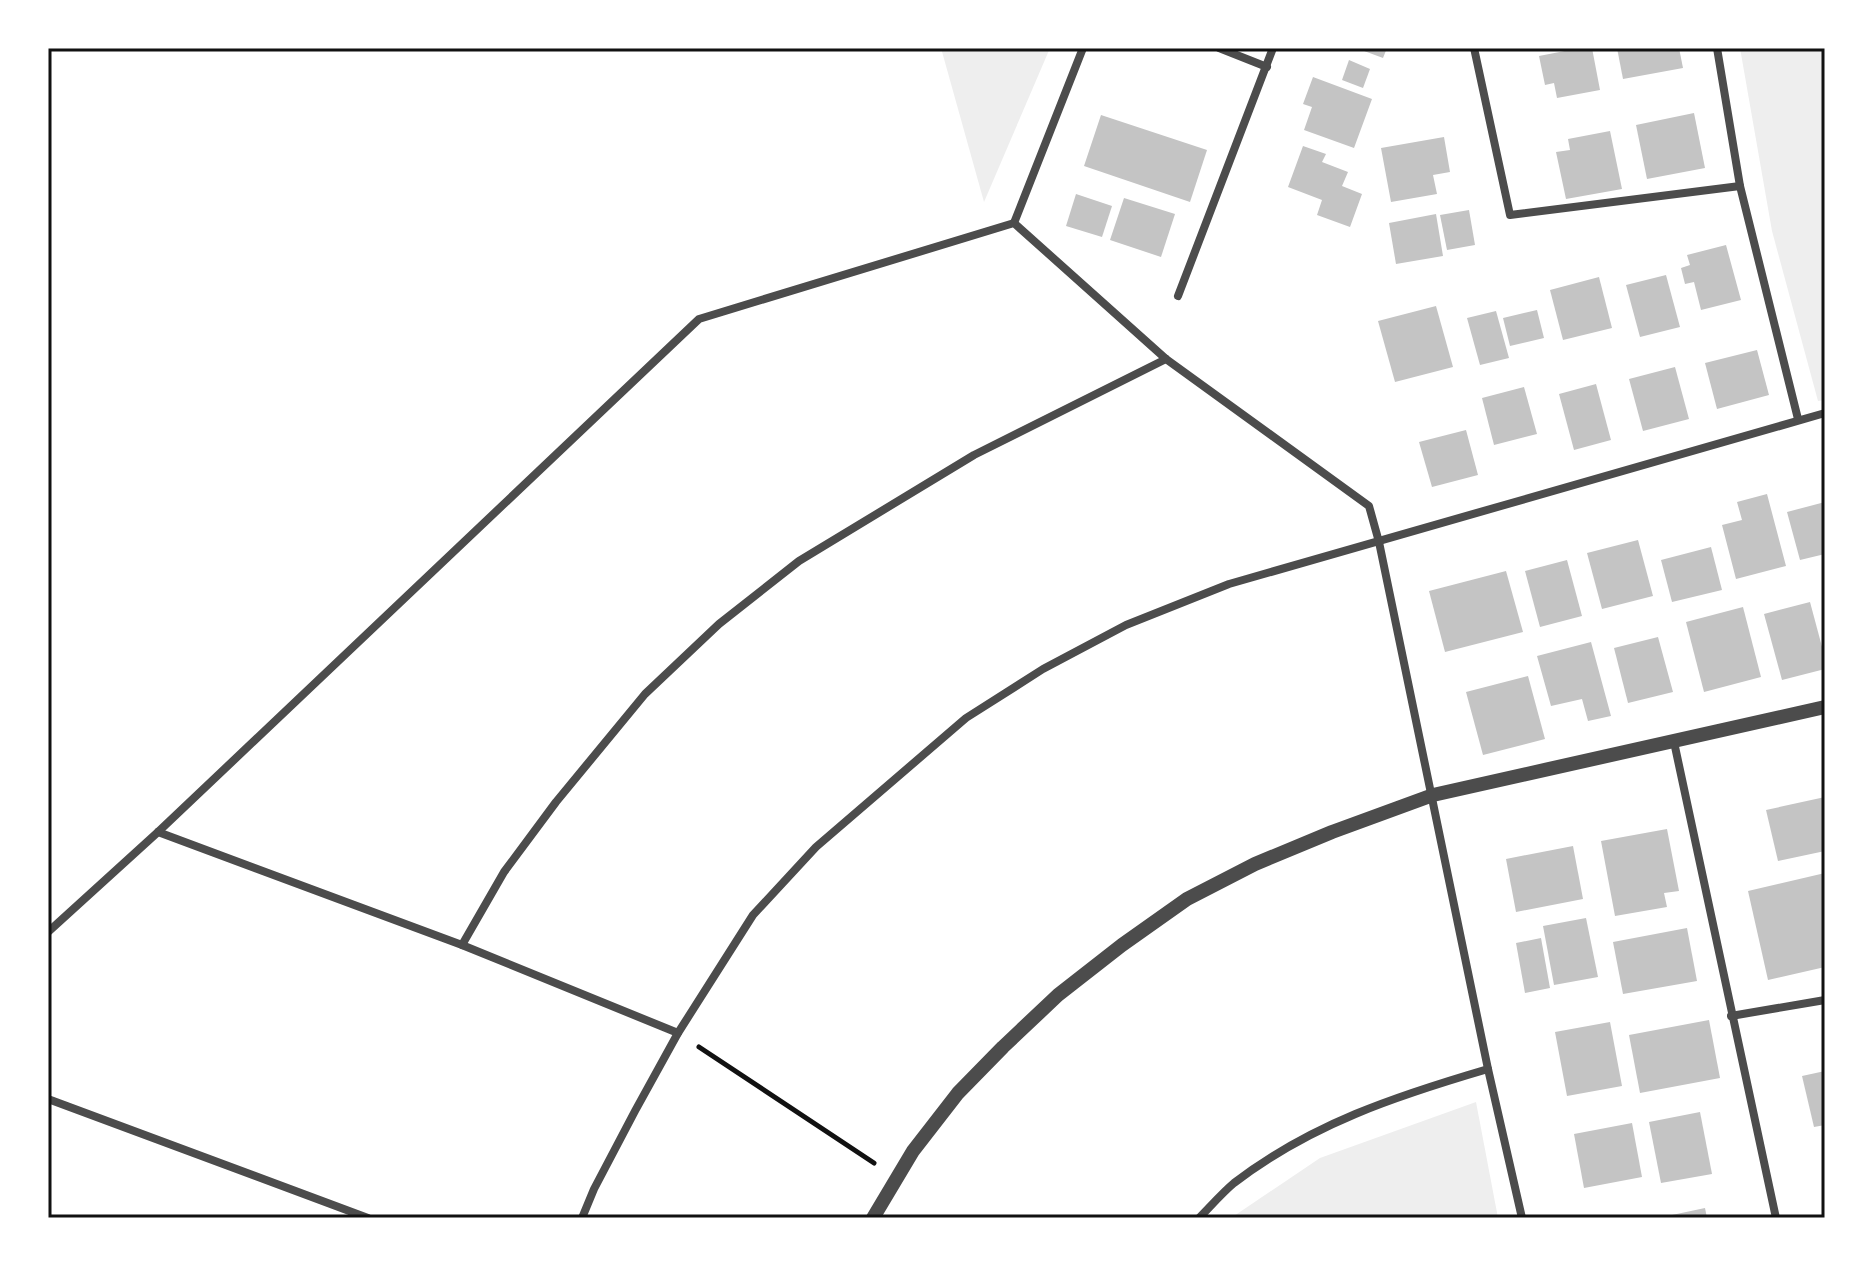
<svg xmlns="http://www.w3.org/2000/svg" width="1873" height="1266" font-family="'Nunito Sans',sans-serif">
<rect width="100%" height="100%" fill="#fff"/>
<g fill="#eee">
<path d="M941,48H1050L984,202Z"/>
<path d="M1740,48H1825V400L1818,401L1772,231Z"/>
<path d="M1476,1102L1498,1218H1231L1320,1158Z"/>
</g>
<g fill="#c4c4c4">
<path d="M1356,48H1387L1383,58Z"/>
<path d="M1580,48H1592L1600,90L1557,98L1554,83L1545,85L1539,56Z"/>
<path d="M1617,48H1679L1683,68L1623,79Z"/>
<path d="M1349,60L1370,69L1363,88L1342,80Z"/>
<path d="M1313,77L1372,99L1354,148L1304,130L1312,107L1303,104Z"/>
<path d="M1694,113L1705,168L1647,179L1636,125Z"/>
<path d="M1101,115L1207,150L1190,202L1084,166Z"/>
<path d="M1610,131L1622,189L1566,199L1556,152L1570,150L1568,139Z"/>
<path d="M1444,137L1450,172L1433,175L1437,194L1391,202L1381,148Z"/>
<path d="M1303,146L1326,154L1322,162L1348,172L1342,186L1362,194L1350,227L1317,215L1322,200L1288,187Z"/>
<path d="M1076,194L1112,206L1102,237L1066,226Z"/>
<path d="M1124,198L1175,214L1161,257L1110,240Z"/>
<path d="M1469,210L1475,245L1447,250L1440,215Z"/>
<path d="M1436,214L1443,256L1396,264L1389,223Z"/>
<path d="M1726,245L1741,300L1701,310L1694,282L1685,284L1681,268L1690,265L1687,255Z"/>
<path d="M1666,275L1680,327L1640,337L1626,285Z"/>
<path d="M1599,277L1612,328L1563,340L1550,290Z"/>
<path d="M1436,306L1453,367L1395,382L1378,321Z"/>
<path d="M1537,310L1544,338L1510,346L1503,318Z"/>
<path d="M1496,311L1509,358L1480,365L1467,318Z"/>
<path d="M1757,350L1769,395L1717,409L1705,363Z"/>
<path d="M1675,367L1689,419L1643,431L1629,379Z"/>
<path d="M1596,384L1611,440L1574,450L1559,394Z"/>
<path d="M1524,387L1537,434L1494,445L1482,398Z"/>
<path d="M1466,430L1478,475L1432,487L1419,442Z"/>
<path d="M1767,494L1786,566L1736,579L1722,525L1742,520L1737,502Z"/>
<path d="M1825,502V554L1800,560L1787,512Z"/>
<path d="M1638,540L1653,596L1602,609L1587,553Z"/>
<path d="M1711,547L1722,590L1672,602L1661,560Z"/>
<path d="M1567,560L1582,616L1540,627L1525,571Z"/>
<path d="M1506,571L1523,632L1445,652L1429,591Z"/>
<path d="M1810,602L1825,658V669L1782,680L1764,614Z"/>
<path d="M1743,607L1761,677L1704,692L1686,622Z"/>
<path d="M1658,637L1673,692L1628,703L1614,648Z"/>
<path d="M1591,642L1611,716L1588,721L1582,699L1551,706L1537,656Z"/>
<path d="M1528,676L1545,739L1483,755L1466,692Z"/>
<path d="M1825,797V851L1778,861L1766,810Z"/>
<path d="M1667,829L1679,891L1664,893L1667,907L1615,916L1601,841Z"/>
<path d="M1573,846L1583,899L1516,912L1506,859Z"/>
<path d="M1825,873V967L1768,980L1748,891Z"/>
<path d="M1586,918L1598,977L1554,985L1543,926Z"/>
<path d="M1687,928L1697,981L1623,994L1613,942Z"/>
<path d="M1541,938L1550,988L1525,993L1516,943Z"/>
<path d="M1709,1020L1720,1078L1640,1093L1629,1035Z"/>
<path d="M1610,1022L1622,1086L1567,1096L1555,1032Z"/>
<path d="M1825,1071V1125L1814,1127L1802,1076Z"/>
<path d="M1700,1112L1712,1174L1661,1183L1649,1122Z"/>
<path d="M1632,1123L1642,1177L1584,1188L1574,1134Z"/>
<path d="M1705,1208L1707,1218H1673L1672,1215Z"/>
</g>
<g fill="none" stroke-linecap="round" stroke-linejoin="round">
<path stroke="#111" stroke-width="5" d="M699,1047L874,1163"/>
<g stroke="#4c4c4c" stroke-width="8">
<path d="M1219,48L1267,67"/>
<path d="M1474,48L1510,215L1740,186"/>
<path d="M1717,48L1740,186L1798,419"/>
<path d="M1014,223L1083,48"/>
<path d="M1178,296L1273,48"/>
<path d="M1674,742L1776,1218"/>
<path d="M158,832L462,945L678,1033"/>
<path d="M48,932L158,832L699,319L1014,223L1166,359L1369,506L1379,542L1488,1069L1522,1218"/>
<path d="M462,945L504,872L556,802L645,694L719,624L799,561L974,455L1166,359"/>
<path d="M1731,1016L1825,1000"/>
<path d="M48,1099L368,1218"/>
<path d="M582,1218L594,1189L635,1111L678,1033L753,915L816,847L966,718L1043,669L1126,625L1229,584L1825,413"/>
<path d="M1199,1218C1210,1207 1222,1193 1234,1183C1311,1124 1396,1096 1488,1069"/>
</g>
<path stroke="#4c4c4c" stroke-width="14" d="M873,1218L913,1151L958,1093L1003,1047L1058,995L1122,945L1187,899L1255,864L1332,832L1433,795L1825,707"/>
</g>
<rect width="1873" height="1266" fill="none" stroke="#ffffff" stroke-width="100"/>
<rect x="50" y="50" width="1773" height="1166" fill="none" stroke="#111" stroke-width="3"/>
</svg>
